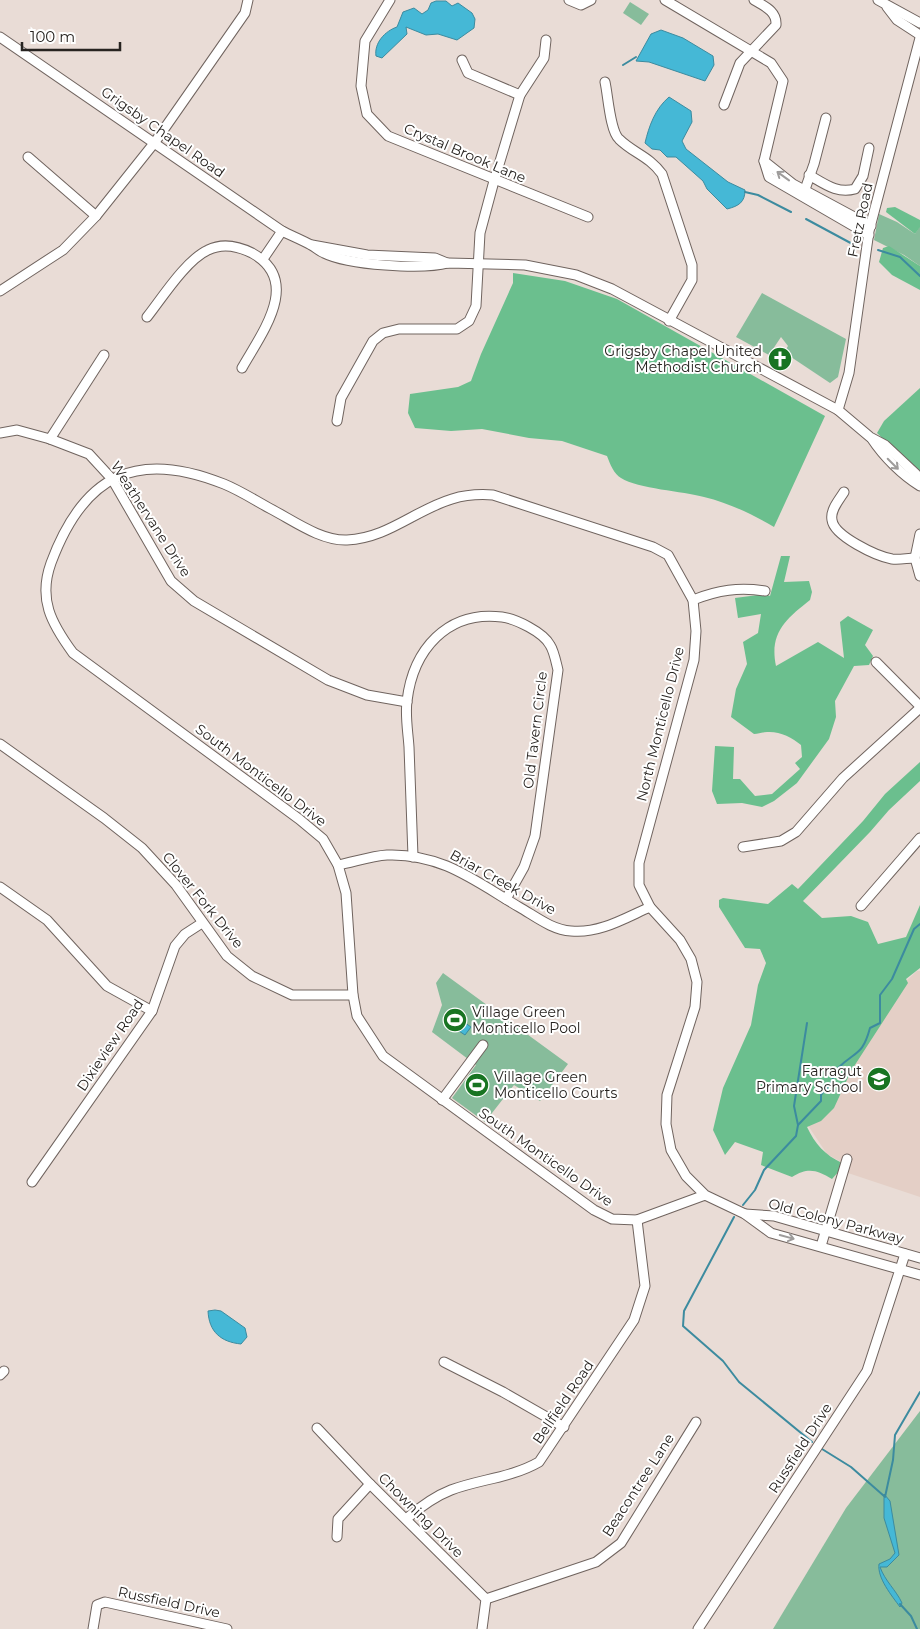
<svg xmlns="http://www.w3.org/2000/svg" width="920" height="1629" font-family="Montserrat,sans-serif">
<rect width="100%" height="100%" fill="#e9dcd6"/>
<path fill="#e4cfc6" d="M917,971H920V1197L848,1173L850,1167L827,1154L807,1124L904,983Z"/>
<g fill="#87bc9b">
<path d="M630,2L649,14L641,25L623,13Z"/>
<path d="M879,214L897,222L915,234L920,226V266L904,255L874,240Z"/>
<path d="M762,293L846,339L838,377L830,383L791,357L789,360L782,356L788,346L781,337L769,355L736,337Z"/>
<path d="M443,973L568,1064L540,1101L514,1085L485,1122L452,1098L476,1065L432,1032L442,1005L436,983Z"/>
<path d="M920,1411V1629H773L846,1508Z"/>
</g>
<g fill="#6bbf8e">
<path d="M895,207L920,220V227L915,234L886,212L887,208Z"/>
<path d="M889,246L920,266V290L892,275L879,262L883,248Z"/>
<path d="M513,273L565,281L617,299L825,416L774,527C752,514 729,503 704,497C683,491 638,489 621,478C614,474 610,464 607,456L562,441L529,438L482,429L451,431L415,428L408,413L410,394L458,387L471,381L481,354L513,283Z"/>
<path d="M920,388V474L877,433L884,421Z"/>
<path d="M781,556H790L784,582L809,581L812,592L810,600C786,619 769,633 776,666L818,642L844,658L840,622L848,616L873,630L865,645L873,656L869,665L854,666L835,701L836,717L829,739L797,783L774,801L762,807L742,803L717,804L712,791L715,746L734,747L733,779H740L755,796L772,794L800,769L795,763L802,757L801,745C792,737 779,731 767,732C762,732 759,734 754,734L731,717L736,689L747,664L743,642L758,633L761,614L738,618L735,598L765,594L770,596Z"/>
<path d="M920,762V781L889,810L870,832L803,901L822,918L851,916L868,922L878,944L906,937L920,905V968L906,979L908,983L851,1071L834,1108L821,1121L807,1127C815,1144 825,1155 842,1163L840,1170L832,1179C817,1170 808,1167 792,1177L761,1165L763,1152L735,1142L725,1155L713,1130L723,1088L751,1025L758,985L766,963L760,949L745,948L719,907V900L723,898L768,904L792,884L798,889L863,821L885,794Z"/>
</g>
<g fill="#45b8d6" stroke="#3c8b9f">
<path d="M436,1H446L452,6L458,3L472,13L475,19L474,28L457,40L438,34L426,35L406,27L407,34L382,58L376,56C374,43 385,31 397,27L403,12L414,8L422,14L428,10L431,3Z"/>
<path d="M661,30L683,38L713,56L714,65L705,81L649,62L636,61L651,34Z"/>
<path d="M669,97L691,111L692,122L682,141L686,149L728,182L745,190C745,202 739,206 727,209L707,189L703,181L676,157H667L660,150L652,149L645,143C649,126 655,109 669,97Z"/>
<path d="M457,1008L462,1012L458,1018L471,1027L465,1035L447,1023Z"/>
<path d="M215,1310L221,1311L245,1328L247,1337L241,1344C221,1342 209,1332 208,1311Z"/>
<path d="M884,1494L890,1501L899,1555L887,1567H880C885,1581 896,1590 902,1603L900,1607C892,1596 877,1578 879,1564L890,1559L895,1553L884,1518Z"/>
</g>
<g fill="none" stroke-linecap="round" stroke-linejoin="round">
<g stroke="#3c8b9f" stroke-width="2">
<path d="M623,65L636,57"/>
<path d="M745,192L758,195L791,212"/>
<path d="M806,219L858,247"/>
<path d="M878,250L900,257L920,276"/>
<path d="M798,1125L821,1101V1095C824,1090 828,1088 831,1083C834,1078 833,1072 837,1069C856,1050 862,1057 870,1028L880,1023V995L892,979L914,929L920,924"/>
<path d="M743,1205L755,1190L764,1170L796,1136L798,1125L794,1106L807,1023"/>
<path d="M734,1217L684,1311L683,1326L723,1361L739,1382L812,1442"/>
<path d="M822,1449L851,1467L884,1496"/>
<path d="M885,1497L893,1460L895,1435L920,1392"/>
<path d="M900,1604L911,1616L917,1629"/>
</g>
<g stroke="#70645f" stroke-width="11">
<g id="minor">
<path d="M390,0L365,41L361,86L367,114L388,136L588,217"/>
<path d="M569,0L581,5L591,0"/>
<path d="M665,0L771,63L783,81L764,161L769,177L869,235"/>
<path d="M878,0L920,23"/>
<path d="M887,7L897,20L920,35"/>
<path d="M0,37L282,231C292,236 302,240 311,245C315,247 319,251 324,253C348,265 422,270 448,263L525,265L576,275L612,289L838,410L870,437L885,445L916,474L920,482"/>
<path d="M462,60L468,73L520,95"/>
<path d="M605,82C608,95 610,131 619,139C633,153 649,156 662,174L692,265V280L669,321"/>
<path d="M724,105L740,63L776,25C777,11 764,6 754,0"/>
<path d="M28,157L96,216"/>
<path d="M764,161L793,184L871,226"/>
<path d="M809,175C825,184 837,194 855,189L863,176L869,148"/>
<path d="M803,195L814,164L826,118"/>
<path d="M312,245L367,255L435,258L447,263"/>
<path d="M263,259L282,231"/>
<path d="M0,291L63,250L96,216L155,142L245,13L248,0"/>
<path d="M147,317C162,298 186,260 208,250C222,243 238,246 252,253C303,281 261,334 242,368"/>
<path d="M838,410L849,373L869,231L920,38"/>
<path d="M337,421L341,398L373,341L383,333L399,329H457L469,321L476,306L480,233L494,181L520,95L544,58L546,40"/>
<path d="M0,433L17,430L50,439L89,454L112,479L171,581L194,601L328,680L367,695L407,702"/>
<path d="M50,439L104,355"/>
<path d="M872,439C884,457 902,475 920,486"/>
<path d="M844,492C839,500 830,510 832,520C834,536 876,556 892,559C899,560 908,558 915,558"/>
<path d="M920,534L915,558L920,576"/>
<path d="M693,600C718,590 739,587 765,591"/>
<path d="M876,662L920,706"/>
<path d="M0,744L104,818L142,848L176,885L227,956L252,976L292,995H353"/>
<path d="M743,847L781,841L796,832L843,778L920,708"/>
<path d="M413,857C412,820 410,783 409,747C408,732 405,716 407,701C413,650 447,610 502,617C516,619 543,632 550,645C554,651 556,662 558,670L535,836L524,867L506,899"/>
<path d="M338,865C354,862 371,856 387,855C441,853 475,881 519,907C535,916 552,930 571,931C599,934 625,918 650,907"/>
<path d="M0,887L47,920L107,986L152,1011"/>
<path d="M861,906L920,838"/>
<path d="M442,1100L483,1045"/>
<path d="M32,1182L152,1011L175,946L185,934L202,923"/>
<path d="M705,1195L637,1220L612,1219L594,1210L383,1056L357,1016L353,995L346,893L338,865L323,839L299,819L73,653C51,623 38,599 51,563C84,474 137,449 224,484C241,491 256,501 271,509C294,521 321,541 347,540C388,538 415,510 452,499C465,495 480,494 493,495L653,547L668,555L693,600L696,631L694,660L639,863V885L650,907L680,940L691,959L697,982L695,1007L667,1095L666,1124L671,1150L686,1176L705,1195L745,1214L771,1233L920,1275"/>
<path d="M745,1214L774,1216L920,1258"/>
<path d="M821,1246L847,1159"/>
<path d="M444,1362L503,1392L564,1427"/>
<path d="M0,1375L4,1371"/>
<path d="M317,1428L370,1484L486,1599L482,1629"/>
<path d="M406,1519C420,1507 433,1497 451,1490C480,1479 511,1478 539,1462L634,1320L645,1286L637,1220"/>
<path d="M337,1537L338,1519L370,1484"/>
<path d="M486,1599L596,1562L621,1543L696,1422"/>
<path d="M93,1629L97,1605L105,1602L227,1629"/>
<path d="M698,1629L867,1371L905,1254"/>
</g>
</g>
<use href="#minor" stroke="#fff" stroke-width="9"/>
</g>
<defs><path id="oneway-shaft" d="M-6 0H5M1.5-3L5.5 0L1.5 3" fill="none" stroke-width="1.6" stroke-linecap="round" stroke-linejoin="round" transform="scale(1.25)"/></defs>
<g stroke="#9e9c9b">
<use href="#oneway-shaft" transform="translate(783 176) rotate(-144)"/>
<use href="#oneway-shaft" transform="translate(893 464) rotate(45)"/>
<use href="#oneway-shaft" transform="translate(787 1237) rotate(15)"/>
</g>
<defs>
<g id="church-disc" transform="scale(1.25)"><circle r="9.5" fill="#187422" stroke="#fff"/><path d="M-1.2-6h2.4v3.5h3.3v2.4h-3.3V6h-2.4V-.1h-3.3v-2.4h3.3Z" fill="#fff"/></g>
<g id="stadium-disc" transform="scale(1.25)"><circle r="9.5" fill="#187422" stroke="#fff"/><path d="M0-5a6.5 5 0 1 0 0 10a6.5 5 0 1 0 0-10ZM-3.5-1.8h7v3.6h-7Z" fill="#fff"/></g>
<g id="school-disc" transform="scale(1.25)"><circle r="9.5" fill="#187422" stroke="#fff"/><path d="M0-5L7-2L0 1L-7-2ZM-4 1L0 2.5L4 1V4Q0 6-4 4Z" fill="#fff"/></g>
</defs>
<g fill-rule="evenodd">
<use href="#church-disc" x="780" y="359"/>
<use href="#stadium-disc" x="455" y="1020"/>
<use href="#school-disc" x="879" y="1079"/>
<use href="#stadium-disc" x="477" y="1085"/>
</g>
<g text-anchor="middle" stroke-width="4" stroke-linejoin="round" paint-order="stroke">
<g font-size="14" fill="#272320" stroke="#fff">
<text transform="translate(163 132) rotate(35)" y="5">Grigsby Chapel Road</text>
<text transform="translate(465 153) rotate(23)" y="5">Crystal Brook Lane</text>
<text transform="translate(860 220) rotate(-78)" y="5">Fretz Road</text>
<text transform="translate(151 519) rotate(57)" y="5">Weathervane Drive</text>
<text transform="translate(660 724) rotate(-76)" y="5">North Monticello Drive</text>
<text transform="translate(535 730) rotate(-83)" y="5">Old Tavern Circle</text>
<text transform="translate(261 775) rotate(37)" y="5">South Monticello Drive</text>
<text transform="translate(503 882) rotate(29)" y="5">Briar Creek Drive</text>
<text transform="translate(203 900) rotate(51)" y="5">Clover Fork Drive</text>
<text transform="translate(110 1045) rotate(-56)" y="5">Dixieview Road</text>
<text transform="translate(546 1157) rotate(35)" y="5">South Monticello Drive</text>
<text transform="translate(836 1221) rotate(15)" y="5">Old Colony Parkway</text>
<text transform="translate(563 1402) rotate(-56)" y="5">Bellfield Road</text>
<text transform="translate(800 1448) rotate(-57)" y="5">Russfield Drive</text>
<text transform="translate(638 1485) rotate(-57)" y="5">Beacontree Lane</text>
<text transform="translate(421 1515) rotate(45)" y="5">Chowning Drive</text>
<text transform="translate(169 1602) rotate(12)" y="5">Russfield Drive</text>
</g>
<g font-size="14" fill="#272320" stroke="#fff" text-anchor="end">
<text x="762" y="356">Grigsby Chapel United<tspan x="762" dy="16">Methodist Church</tspan></text>
<text x="472" y="1017" text-anchor="start">Village Green<tspan x="472" dy="16">Monticello Pool</tspan></text>
<text x="862" y="1076">Farragut<tspan x="862" dy="16">Primary School</tspan></text>
<text x="494" y="1082" text-anchor="start">Village Green<tspan x="494" dy="16">Monticello Courts</tspan></text>
</g>
</g>
<path d="M22 42v8h98v-8" fill="none" stroke="#272320" stroke-width="2.5"/>
<text x="30" y="42" font-size="15" fill="#272320" stroke="#ffffff" stroke-width="4" paint-order="stroke">100 m</text>
</svg>
